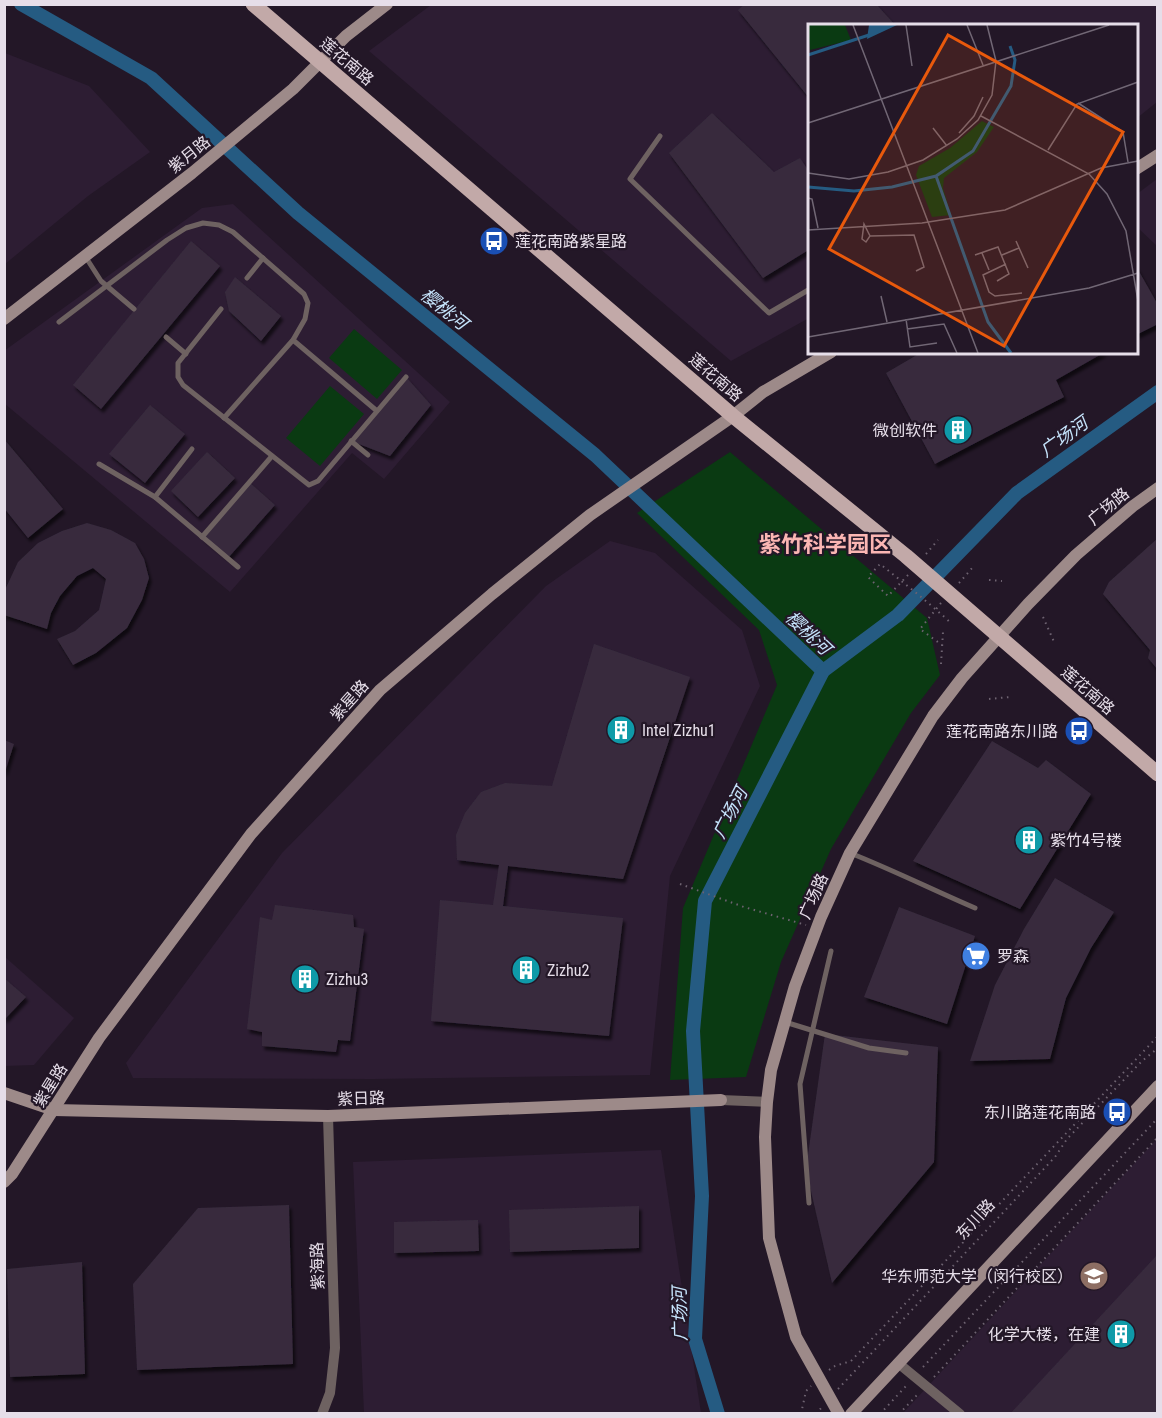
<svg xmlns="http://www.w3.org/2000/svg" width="1162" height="1418" font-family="'Roboto Condensed','Noto Sans SC',sans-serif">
<defs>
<filter id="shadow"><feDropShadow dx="2.5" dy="4" stdDeviation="1.5" flood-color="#0009"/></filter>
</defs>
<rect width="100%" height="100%" fill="#231727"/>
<g fill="#2d1d33">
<path d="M431,5H1157V102L1137,118L1136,26H810L809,318L731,361L369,51Z"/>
<path d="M5,53L89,86L150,152L88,196L5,264Z"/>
<path d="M1157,179V246L1136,226L1137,194Z"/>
<path d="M233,204L450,402L384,479L352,453L230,592L5,404L4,351L202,208Z"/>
<path d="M610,541L655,553L742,630L760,686L670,876L650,1075L373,1079L133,1078L126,1063L282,853L546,586Z"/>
<path d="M5,957L74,1018L34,1065L5,1066Z"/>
<path d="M1157,1139V1413H903Z"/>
<path d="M661,1150L701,1413H364L353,1162Z"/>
</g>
<g fill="#0a3a12">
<path d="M354,329L402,370L377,399L329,358Z"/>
<path d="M330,386L364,414L320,466L286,438Z"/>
<path d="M730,452L927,618L940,675L911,713L831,849L781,962L746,1077L670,1080L683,908L777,685L759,630L637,513Z"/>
</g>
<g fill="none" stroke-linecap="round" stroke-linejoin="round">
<g stroke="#255b82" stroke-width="14">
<path d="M21,4L151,78L298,213L595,455L823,671"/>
<path d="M718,1414L695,1339L702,1196L693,1031L705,901L823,671L898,615L1017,493L1158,392"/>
</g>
</g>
<g fill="#372b3d" filter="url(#shadow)">
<path d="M745,4H876L896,26H810V99L738,10Z"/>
<path d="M712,113L774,172L800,158L810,173V249L763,278L669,153Z"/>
<path d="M191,241L220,266L101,409L73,385Z"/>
<path d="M1136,266L1158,305V324L1136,335Z"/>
<path d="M235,277L281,316L261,341L229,311L225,292Z"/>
<path d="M922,352H1105L1056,380L1064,397L935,464L886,373Z"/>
<path d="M406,377L431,405L390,456L351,441Z"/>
<path d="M150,405L185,434L145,483L109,454Z"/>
<path d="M4,439L63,509L28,538L4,508Z"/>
<path d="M207,452L235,478L198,517L171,491Z"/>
<path d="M249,482L275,505L228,558L202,537Z"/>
<path d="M87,523L111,530L135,543L144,559L149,578L142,600L127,628L96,653L73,665L57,639L75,631L99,610L106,579L93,568L77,576L60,596L51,613L47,629L4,615V592L18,562L38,543L62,531Z"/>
<path d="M1158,538V670L1148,658L1150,650L1103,594L1109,582Z"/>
<path d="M594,644L690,677L636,840L623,879L508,866L503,906L623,918L609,1036L431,1021L440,900L493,905L499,865L457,860L456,835L465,813L481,792L505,783L552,786Z"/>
<path d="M4,740L14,744L5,772H4Z"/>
<path d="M992,741L1038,768L1046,760L1091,794L1020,909L913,861Z"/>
<path d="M1055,878L1114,912L1091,948L1066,998L1050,1059L970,1061L995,985L1024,929Z"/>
<path d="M275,905L353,915L354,927L364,929L350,1041L338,1040L336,1052L262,1046V1032L247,1029L260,917L272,920Z"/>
<path d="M899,907L975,936L947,1024L864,997Z"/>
<path d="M4,978L26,997L4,1020Z"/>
<path d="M825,1034L938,1047L934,1162L832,1283L806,1169Z"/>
<path d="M289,1205L293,1364L137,1370L133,1284L198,1208Z"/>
<path d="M639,1206V1248L510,1252L509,1210Z"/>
<path d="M478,1220L479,1251L394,1253V1222Z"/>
<path d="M1158,1254V1414H1010Z"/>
<path d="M82,1262L85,1374L10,1377L7,1269Z"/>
</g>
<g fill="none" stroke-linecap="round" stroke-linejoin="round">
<g stroke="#6e6371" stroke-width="2" stroke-dasharray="1.5 4.5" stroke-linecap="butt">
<path d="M926,554L938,540"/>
<path d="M908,575L888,596L868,577L880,564C904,583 928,602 951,623"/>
<path d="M989,580L1002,581"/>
<path d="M959,583L973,567"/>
<path d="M941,603L920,629L942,645"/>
<path d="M1043,617L1055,644"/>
<path d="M941,664L943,632"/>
<path d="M989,699L1010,697"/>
<path d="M680,884L744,907L806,925"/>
<path d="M923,1367L1158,1118"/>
<path d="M829,1370L835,1366L851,1361L1158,1036"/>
<path d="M934,1377L1158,1137"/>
<path d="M838,1389L1055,1157L1067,1139L1142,1061L1158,1048"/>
<path d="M801,1414L806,1391L811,1386"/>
<path d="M816,1414L822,1407"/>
<path d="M880,1414L907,1385"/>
<path d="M899,1414L918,1394"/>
</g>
<g stroke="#6e6261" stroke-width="5">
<path d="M660,136L630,179L769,313L810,289"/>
<path d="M85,256L101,281L134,309"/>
<path d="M247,278L263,258"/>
<path d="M221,309L178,363V377L183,385L309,485L318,481L406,377"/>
<path d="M59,322L167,240L186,228L203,223L219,225L233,232L304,294L308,303L305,319L293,340L224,418"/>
<path d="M166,337L186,354"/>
<path d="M293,340L377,411"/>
<path d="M351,441L368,455"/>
<path d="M99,464L155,497L238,567"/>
<path d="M155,497L192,449"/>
<path d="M202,537L272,456"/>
<path d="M850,853C893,870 933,890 975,908"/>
<path d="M785,1022L869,1048L906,1053"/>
<path d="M809,1203L800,1084L831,951"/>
</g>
<g stroke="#6e6261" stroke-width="10">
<path d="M721,1100L767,1102"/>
<path d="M898,1363L960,1414"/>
<path d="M322,1414L330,1393L335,1348L328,1116"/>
</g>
<g stroke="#9d8a89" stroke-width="12">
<path d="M1136,169L1158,155"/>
<path d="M4,319L192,173L293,89L346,36L387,4"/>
<path d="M4,1093L54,1110L328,1116L721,1100"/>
<path d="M4,1182L12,1174L99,1038L251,834L380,690L492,594L590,515L733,416L763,392L831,352"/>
<path d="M839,1414L796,1337L769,1238L765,1137L767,1102L771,1070L795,986L821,917L850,853L933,716L962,678L1028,604L1076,555L1133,506L1158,488"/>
<path d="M851,1414L1158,1086"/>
</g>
<path stroke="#c2a9a8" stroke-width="15" d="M253,4L733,416L906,556L1158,774"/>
</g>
<defs>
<g id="bus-disc" transform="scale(1.5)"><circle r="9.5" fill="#1a4fb4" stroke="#231727"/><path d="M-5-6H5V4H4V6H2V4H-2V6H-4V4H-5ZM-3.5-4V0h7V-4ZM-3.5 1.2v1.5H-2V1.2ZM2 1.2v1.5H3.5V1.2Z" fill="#fff"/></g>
<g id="building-disc" transform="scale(1.5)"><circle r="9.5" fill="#0f9aa8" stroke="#231727"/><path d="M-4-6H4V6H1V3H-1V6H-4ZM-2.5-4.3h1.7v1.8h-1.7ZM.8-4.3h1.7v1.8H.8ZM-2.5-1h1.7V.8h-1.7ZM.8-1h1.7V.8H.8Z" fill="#fff"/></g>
<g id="supermarket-disc" transform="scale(1.5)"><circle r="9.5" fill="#3f7fe0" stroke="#231727"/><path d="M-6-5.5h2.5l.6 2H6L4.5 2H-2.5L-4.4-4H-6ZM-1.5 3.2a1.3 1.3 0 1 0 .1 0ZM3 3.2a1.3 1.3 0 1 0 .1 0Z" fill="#fff"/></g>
<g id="university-disc" transform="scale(1.5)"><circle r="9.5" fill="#8d6e63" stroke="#231727"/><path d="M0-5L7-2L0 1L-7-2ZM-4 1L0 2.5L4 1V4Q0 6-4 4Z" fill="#fff"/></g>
</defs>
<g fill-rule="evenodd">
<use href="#bus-disc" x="494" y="241"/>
<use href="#building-disc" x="958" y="430"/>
<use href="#building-disc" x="621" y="730"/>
<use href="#bus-disc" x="1079" y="731"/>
<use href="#building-disc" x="1029" y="840"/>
<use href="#supermarket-disc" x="976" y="956"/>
<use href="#building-disc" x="526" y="970"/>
<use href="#building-disc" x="305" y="979"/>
<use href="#bus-disc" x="1117" y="1112"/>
<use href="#university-disc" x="1094" y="1276"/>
<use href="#building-disc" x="1121" y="1334"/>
</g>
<g text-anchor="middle" stroke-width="4.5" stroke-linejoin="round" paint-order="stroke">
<g font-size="16" fill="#e6dee9" stroke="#231727">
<text transform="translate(347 61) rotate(40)" y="6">莲花南路</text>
<text transform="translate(189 154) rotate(-39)" y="6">紫月路</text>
<text transform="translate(716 377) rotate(41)" y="6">莲花南路</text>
<text transform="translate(1108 506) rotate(-40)" y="6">广场路</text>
<text transform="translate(1088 690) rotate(41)" y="6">莲花南路</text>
<text transform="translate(349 700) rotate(-48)" y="6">紫星路</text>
<text transform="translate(813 896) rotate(-66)" y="6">广场路</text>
<text transform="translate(50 1085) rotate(-58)" y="6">紫星路</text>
<text transform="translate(361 1098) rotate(-2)" y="6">紫日路</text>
<text transform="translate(975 1219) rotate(-47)" y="6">东川路</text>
<text transform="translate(317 1266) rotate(-92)" y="6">紫海路</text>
</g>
<g font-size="16" fill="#e6dee9" stroke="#231727" text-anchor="start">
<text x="515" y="247">莲花南路紫星路</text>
<text x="937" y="436" text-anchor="end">微创软件</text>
<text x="642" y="736">Intel Zizhu1</text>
<text x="1058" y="737" text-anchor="end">莲花南路东川路</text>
<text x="1050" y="846">紫竹4号楼</text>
<text x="997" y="962">罗森</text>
<text x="547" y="976">Zizhu2</text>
<text x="326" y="985">Zizhu3</text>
<text x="1096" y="1118" text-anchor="end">东川路莲花南路</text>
<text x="1073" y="1282" text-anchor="end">华东师范大学（闵行校区）</text>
<text x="1100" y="1340" text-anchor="end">化学大楼，在建</text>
</g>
<g font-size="18" font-style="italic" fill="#c6e4fc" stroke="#231727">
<text transform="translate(444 309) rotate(39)" y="6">樱桃河</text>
<text transform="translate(1064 437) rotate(-36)" y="6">广场河</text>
<text transform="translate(808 633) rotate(43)" y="6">樱桃河</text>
<text transform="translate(730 813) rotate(-63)" y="6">广场河</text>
<text transform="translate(680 1314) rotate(-91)" y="6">广场河</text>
</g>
<g font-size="22" font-weight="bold" fill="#fbb6b3" stroke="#231727">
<text x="825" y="552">紫竹科学园区</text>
</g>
</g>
<g transform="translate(808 24)">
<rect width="330" height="330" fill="#231727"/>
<path d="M0,1H37L43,16L2,26ZM174,97L186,103L169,128L136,154L135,164L143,191L124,193L108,151L111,142L142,124Z" fill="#0a3a12"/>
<path d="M61,1H89L59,15Z" fill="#255b82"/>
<path fill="none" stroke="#255b82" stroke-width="3" d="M0,31L61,11M128,152L180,298L203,329M0,163L46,167L84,163L128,152L165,127L203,62L207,36L202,22"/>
<path fill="none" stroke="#716775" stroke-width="1.5" d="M45,1L170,329M98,1L104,42M159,1L175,41M270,79L315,108L320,138M173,92L281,150L299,170L318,207L330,277M0,99L301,1M125,104L139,122M151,109L166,92L175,73M240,126L269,80L330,58M0,149L41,155L80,148L115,136L149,115L170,96L184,71L188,37L179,1M0,174L4,175L10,204M56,200L62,212L58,218L54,215ZM0,206L114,199L197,186L293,144L330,137M62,212L106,211L116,243L108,247M208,217L220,244M174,229L181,246M167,231L190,223L201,250L189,257M194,231L211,224M198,240L175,251L181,268L187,272L214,269M73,272L79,298M98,295L102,323L129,319M99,305L136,300L149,329M0,313L281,264L330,249"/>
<path fill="#e8590c" fill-opacity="0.15" stroke="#e8590c" stroke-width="3" d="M140,11L315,108L196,322L21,225Z"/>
<rect width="330" height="330" fill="none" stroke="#e6dee9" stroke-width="3"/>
</g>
<rect width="1162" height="1418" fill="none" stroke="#e6dee9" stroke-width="12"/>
</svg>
